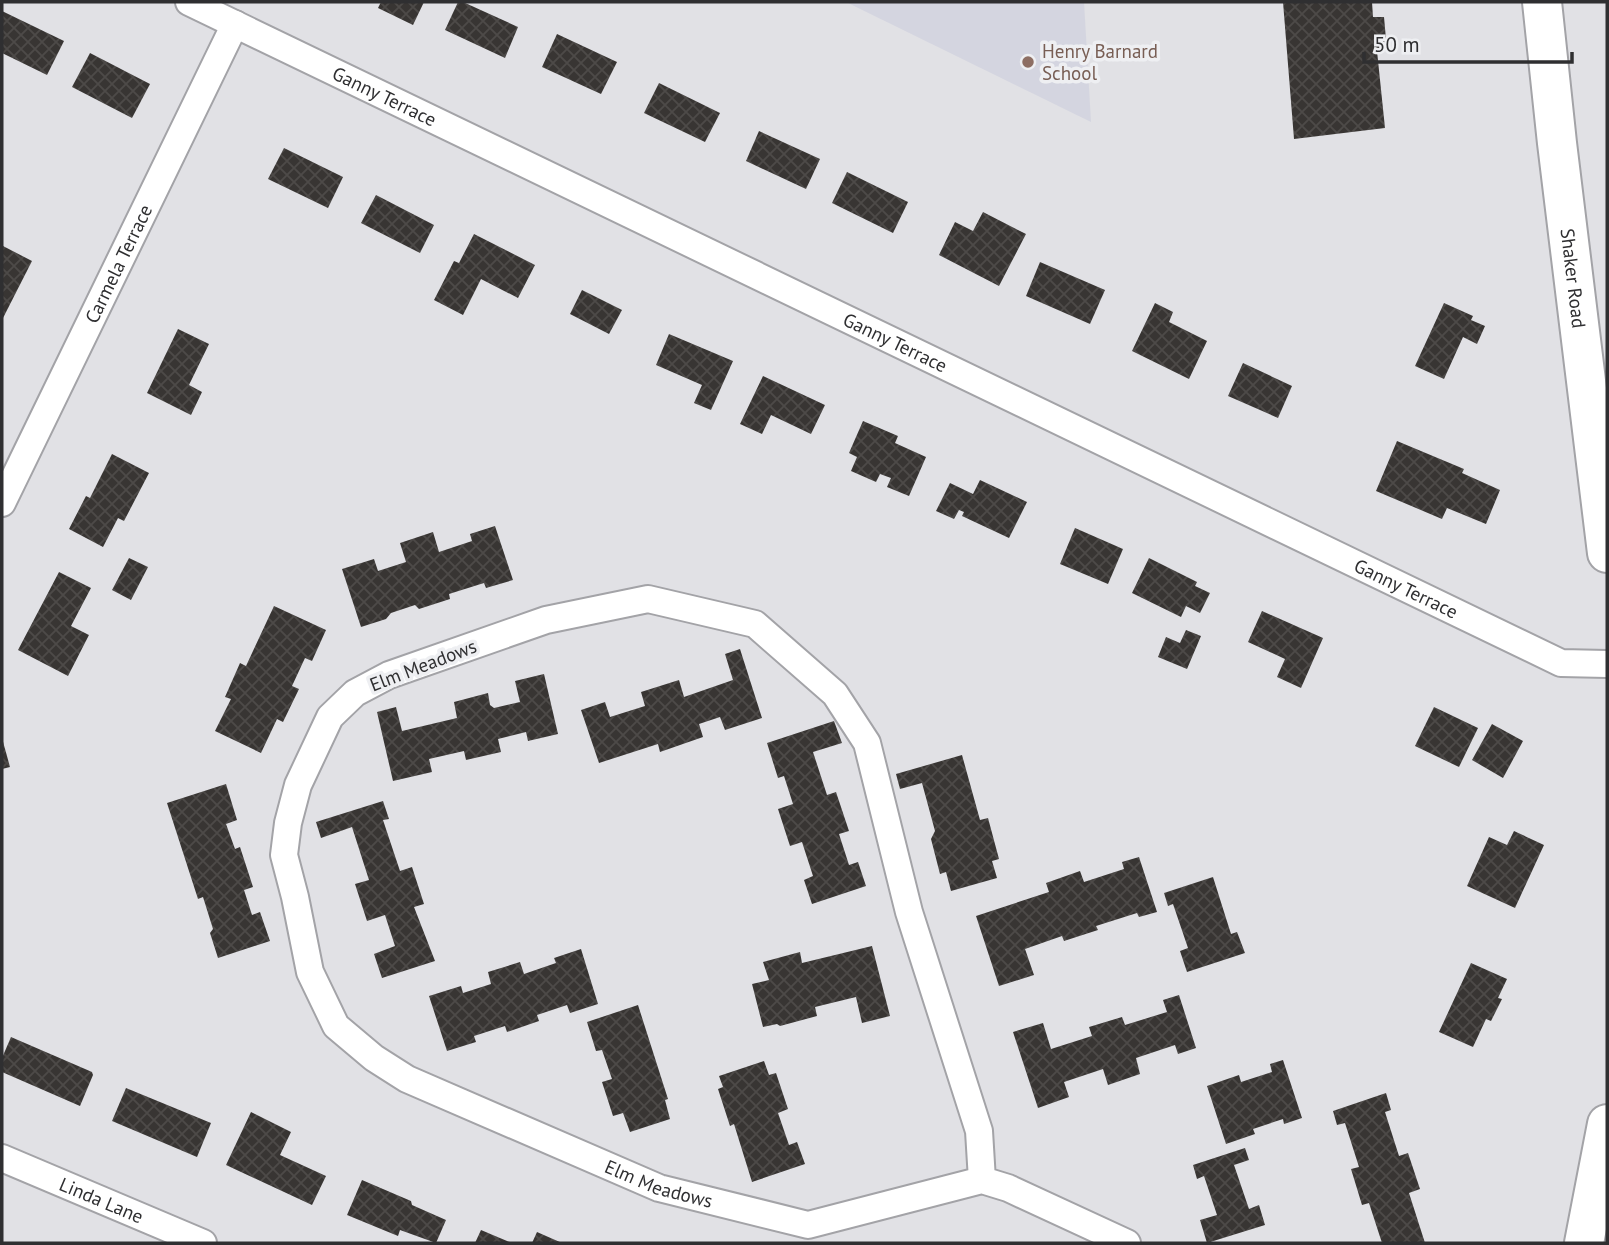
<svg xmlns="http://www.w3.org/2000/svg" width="1609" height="1245" font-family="'PT Sans',sans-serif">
<defs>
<pattern id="building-cross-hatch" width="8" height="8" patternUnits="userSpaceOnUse" patternTransform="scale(1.75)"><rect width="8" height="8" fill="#383533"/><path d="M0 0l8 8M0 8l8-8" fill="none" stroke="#4d4a48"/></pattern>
</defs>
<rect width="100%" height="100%" fill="#e1e1e5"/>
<path fill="#d4d5e0" d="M846,2H1084L1091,122Z"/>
<g fill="url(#building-cross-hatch)">
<path d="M381,2H424L413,25L378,8Z"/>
<path d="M458,2H463L518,27L505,58L445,30Z"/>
<path d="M1283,2H1372L1373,17H1384L1387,50L1377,51L1385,128L1294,139Z"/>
<path d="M2,11L64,41L47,75L2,53Z"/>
<path d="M557,34L617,62L601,94L542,67Z"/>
<path d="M90,53L150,84L132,118L72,87Z"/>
<path d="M659,83L720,113L705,142L644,113Z"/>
<path d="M759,131L820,159L806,189L746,161Z"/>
<path d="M284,148L343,177L328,208L268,179Z"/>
<path d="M847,172L908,202L893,233L832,203Z"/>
<path d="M376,195L434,225L420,253L361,223Z"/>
<path d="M983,212L1026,234L999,286L939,255L955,222L973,231Z"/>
<path d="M474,234L535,265L518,298L481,279L463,315L434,300L454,261L459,263Z"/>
<path d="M3,246L32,261L2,320V247Z"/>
<path d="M1040,262L1105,290L1090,324L1026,296Z"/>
<path d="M582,290L622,310L609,334L570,314Z"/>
<path d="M1155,303L1173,312L1169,322L1207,341L1189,379L1132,351Z"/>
<path d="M1444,303L1473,316L1471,320L1485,326L1477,344L1463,337L1444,379L1415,366Z"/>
<path d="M178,329L209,344L189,385L202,392L191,415L147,393Z"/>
<path d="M669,334L733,361L711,410L694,403L702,385L656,365Z"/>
<path d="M1243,363L1292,386L1278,418L1228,396Z"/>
<path d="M763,376L825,405L811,434L771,415L762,434L740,424Z"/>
<path d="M863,421L898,436L895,443L926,457L909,496L887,487L891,478L880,474L876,482L851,471L857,457L849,453Z"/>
<path d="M1397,441L1464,469L1462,473L1500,490L1486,524L1447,508L1442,519L1376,491Z"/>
<path d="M112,454L149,473L124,521L118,518L103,547L69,529L86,496L90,498Z"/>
<path d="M980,480L1027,502L1009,538L962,516L964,512L959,510L954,519L936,511L950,483L973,494Z"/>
<path d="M495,526L513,580L486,588L484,583L449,594L450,599L419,609L415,605L391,613L386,619L361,627L342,569L374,559L378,571L406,562L400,543L433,532L439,552L472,541L470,534Z"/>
<path d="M1075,528L1123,549L1108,584L1060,564Z"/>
<path d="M129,558L148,567L131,600L112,590Z"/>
<path d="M1149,558L1197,582L1195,586L1210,593L1200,613L1186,606L1181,617L1132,593Z"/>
<path d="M59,572L91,588L71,626L89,635L68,676L18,650Z"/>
<path d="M274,606L326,630L312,661L305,658L292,686L299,689L283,722L277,719L261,753L215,731L231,699L225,697L240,663L246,666Z"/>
<path d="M1262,611L1323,638L1301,688L1277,677L1285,659L1248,642Z"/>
<path d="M1186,630L1201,636L1187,669L1158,657L1166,637L1180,643Z"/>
<path d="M740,649L762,718L725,730L720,717L699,724L703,737L660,752L658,744L599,763L581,710L605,702L610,717L645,706L641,692L679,680L684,697L733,680L725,654Z"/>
<path d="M544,674L558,734L528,741L526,732L498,739L501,752L466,760L464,751L429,759L432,772L393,781L377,712L396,707L402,731L457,718L454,702L488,693L490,705L494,708L520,702L515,681Z"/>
<path d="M1434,707L1478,728L1459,767L1415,746Z"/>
<path d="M834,721L842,743L813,752L827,795L836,792L849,831L839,834L849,865L858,862L866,886L812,904L804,880L813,876L802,842L790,846L778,809L793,804L784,776L778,778L767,743Z"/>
<path d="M1492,724L1523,741L1503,778L1472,760Z"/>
<path d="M2,738L10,767L2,769Z"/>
<path d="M962,755L980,820L988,818L999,859L992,861L997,878L951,891L946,872L940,874L931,839L935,831L922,783L900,789L896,774Z"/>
<path d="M226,784L237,820L226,824L235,849L240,847L253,887L244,890L252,915L260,912L270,941L218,958L210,933L213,929L203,897L198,899L167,803Z"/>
<path d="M383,801L389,819L383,820L400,871L412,867L424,904L414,907L435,961L382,978L374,954L395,946L385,915L367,921L355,884L369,880L352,827L321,838L316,822Z"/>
<path d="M1514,831L1544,845L1515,908L1467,886L1489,837L1507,845Z"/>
<path d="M1139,857L1157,912L1139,917L1137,913L1096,926L1098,930L1064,941L1062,936L1025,949L1034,975L999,986L976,916L1049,892L1046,883L1080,871L1084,882L1124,869L1122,862Z"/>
<path d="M1213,877L1231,934L1237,932L1245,953L1187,972L1180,951L1188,948L1173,904L1168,906L1164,893Z"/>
<path d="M872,946L890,1016L862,1023L856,997L815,1007L817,1016L780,1026L777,1024L763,1027L752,984L769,980L763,962L800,952L802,963Z"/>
<path d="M581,949L598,1004L570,1013L567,1005L537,1015L539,1021L507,1032L505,1026L474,1036L476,1042L447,1051L429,996L461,986L463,993L491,984L488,972L520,962L524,974L556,963L554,958Z"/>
<path d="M1471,963L1507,979L1498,998L1502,999L1491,1021L1486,1019L1473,1047L1439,1032Z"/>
<path d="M1179,995L1196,1048L1178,1054L1175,1045L1136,1058L1140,1074L1108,1085L1103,1069L1064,1082L1069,1097L1038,1108L1013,1032L1043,1023L1051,1049L1092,1036L1089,1027L1122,1017L1125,1025L1167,1012L1163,1000Z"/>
<path d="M638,1005L668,1099L665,1100L670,1119L630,1132L623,1113L613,1116L602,1082L612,1079L602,1050L596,1051L587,1022Z"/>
<path d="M11,1037L92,1072L93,1075L80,1106L2,1072V1058Z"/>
<path d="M1283,1060L1302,1118L1284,1124L1283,1119L1253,1129L1255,1134L1226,1144L1207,1086L1239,1075L1241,1082L1272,1072L1270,1064Z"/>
<path d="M764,1061L769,1075L776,1073L788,1109L778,1113L789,1145L797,1142L805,1164L752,1182L734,1124L730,1126L718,1089L723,1087L719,1076Z"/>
<path d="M126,1088L211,1123L197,1157L112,1121Z"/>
<path d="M1386,1093L1391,1110L1385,1112L1399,1156L1408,1153L1420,1189L1409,1193L1425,1243H1382L1369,1203L1362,1205L1351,1169L1359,1167L1345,1123L1337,1125L1333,1111Z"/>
<path d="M251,1112L291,1132L280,1155L326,1176L312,1205L226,1165Z"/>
<path d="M1245,1148L1249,1160L1234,1165L1249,1209L1259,1205L1265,1225L1207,1243L1200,1220L1217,1215L1204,1176L1197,1179L1193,1165Z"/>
<path d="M362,1180L411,1201L412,1205L446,1220L436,1243L400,1230L398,1236L347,1215Z"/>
<path d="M481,1230L512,1243H475Z"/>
<path d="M537,1232L562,1243H532Z"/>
</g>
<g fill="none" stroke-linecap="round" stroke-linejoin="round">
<g stroke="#a3a3a7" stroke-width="30">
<g id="street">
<path id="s1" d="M189,2L1561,663L1607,664"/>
<path id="s2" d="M2,503L235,24"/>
<path id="s3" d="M2,1158L203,1243"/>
<path id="s4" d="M982,1180L979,1131L909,912L867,743L835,694L755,624L648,599L546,620L389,675L355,693L330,717L298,785L288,823L284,855L295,897L310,972L336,1026L374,1058L407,1079L659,1188L808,1225L982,1180L1008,1188L1127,1243"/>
</g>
</g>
<g stroke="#a3a3a7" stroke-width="42">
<g id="secondary">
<path id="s5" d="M1542,2L1557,143L1607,553"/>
<path d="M1584,1243L1607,1124"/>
</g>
</g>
<use href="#street" stroke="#fff" stroke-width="26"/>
<use href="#secondary" stroke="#fff" stroke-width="38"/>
</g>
<circle fill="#8d6e63" stroke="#eeeff2" stroke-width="2.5" cx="1028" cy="62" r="7"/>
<g text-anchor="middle" stroke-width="7" stroke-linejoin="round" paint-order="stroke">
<g font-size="19" fill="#785e54" stroke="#eeeff2" text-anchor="start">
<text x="1042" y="58">Henry Barnard<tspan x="1042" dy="22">School</tspan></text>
</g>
<g font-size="19" fill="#2f2f31" stroke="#eeeff2">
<text dy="7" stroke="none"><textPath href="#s1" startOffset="217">Ganny Terrace</textPath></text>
<text dy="7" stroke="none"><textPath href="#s2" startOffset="266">Carmela Terrace</textPath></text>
<text dy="7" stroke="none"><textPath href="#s5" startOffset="278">Shaker Road</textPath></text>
<text dy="7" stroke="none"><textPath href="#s1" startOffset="784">Ganny Terrace</textPath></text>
<text dy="7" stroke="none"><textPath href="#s1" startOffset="1351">Ganny Terrace</textPath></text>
<text transform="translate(423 665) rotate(-21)" y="7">Elm Meadows</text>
<text dy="7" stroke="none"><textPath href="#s4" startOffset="1760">Elm Meadows</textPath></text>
<text dy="7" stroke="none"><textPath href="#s3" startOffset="108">Linda Lane</textPath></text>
</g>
</g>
<rect width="1609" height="1245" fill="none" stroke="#2f2f31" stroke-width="7"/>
<path d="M1364 52v10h208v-10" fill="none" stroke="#2f2f31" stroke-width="3.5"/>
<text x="1374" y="52" font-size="21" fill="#2f2f31" stroke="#eeeff2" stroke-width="5" paint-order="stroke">50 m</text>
</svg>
